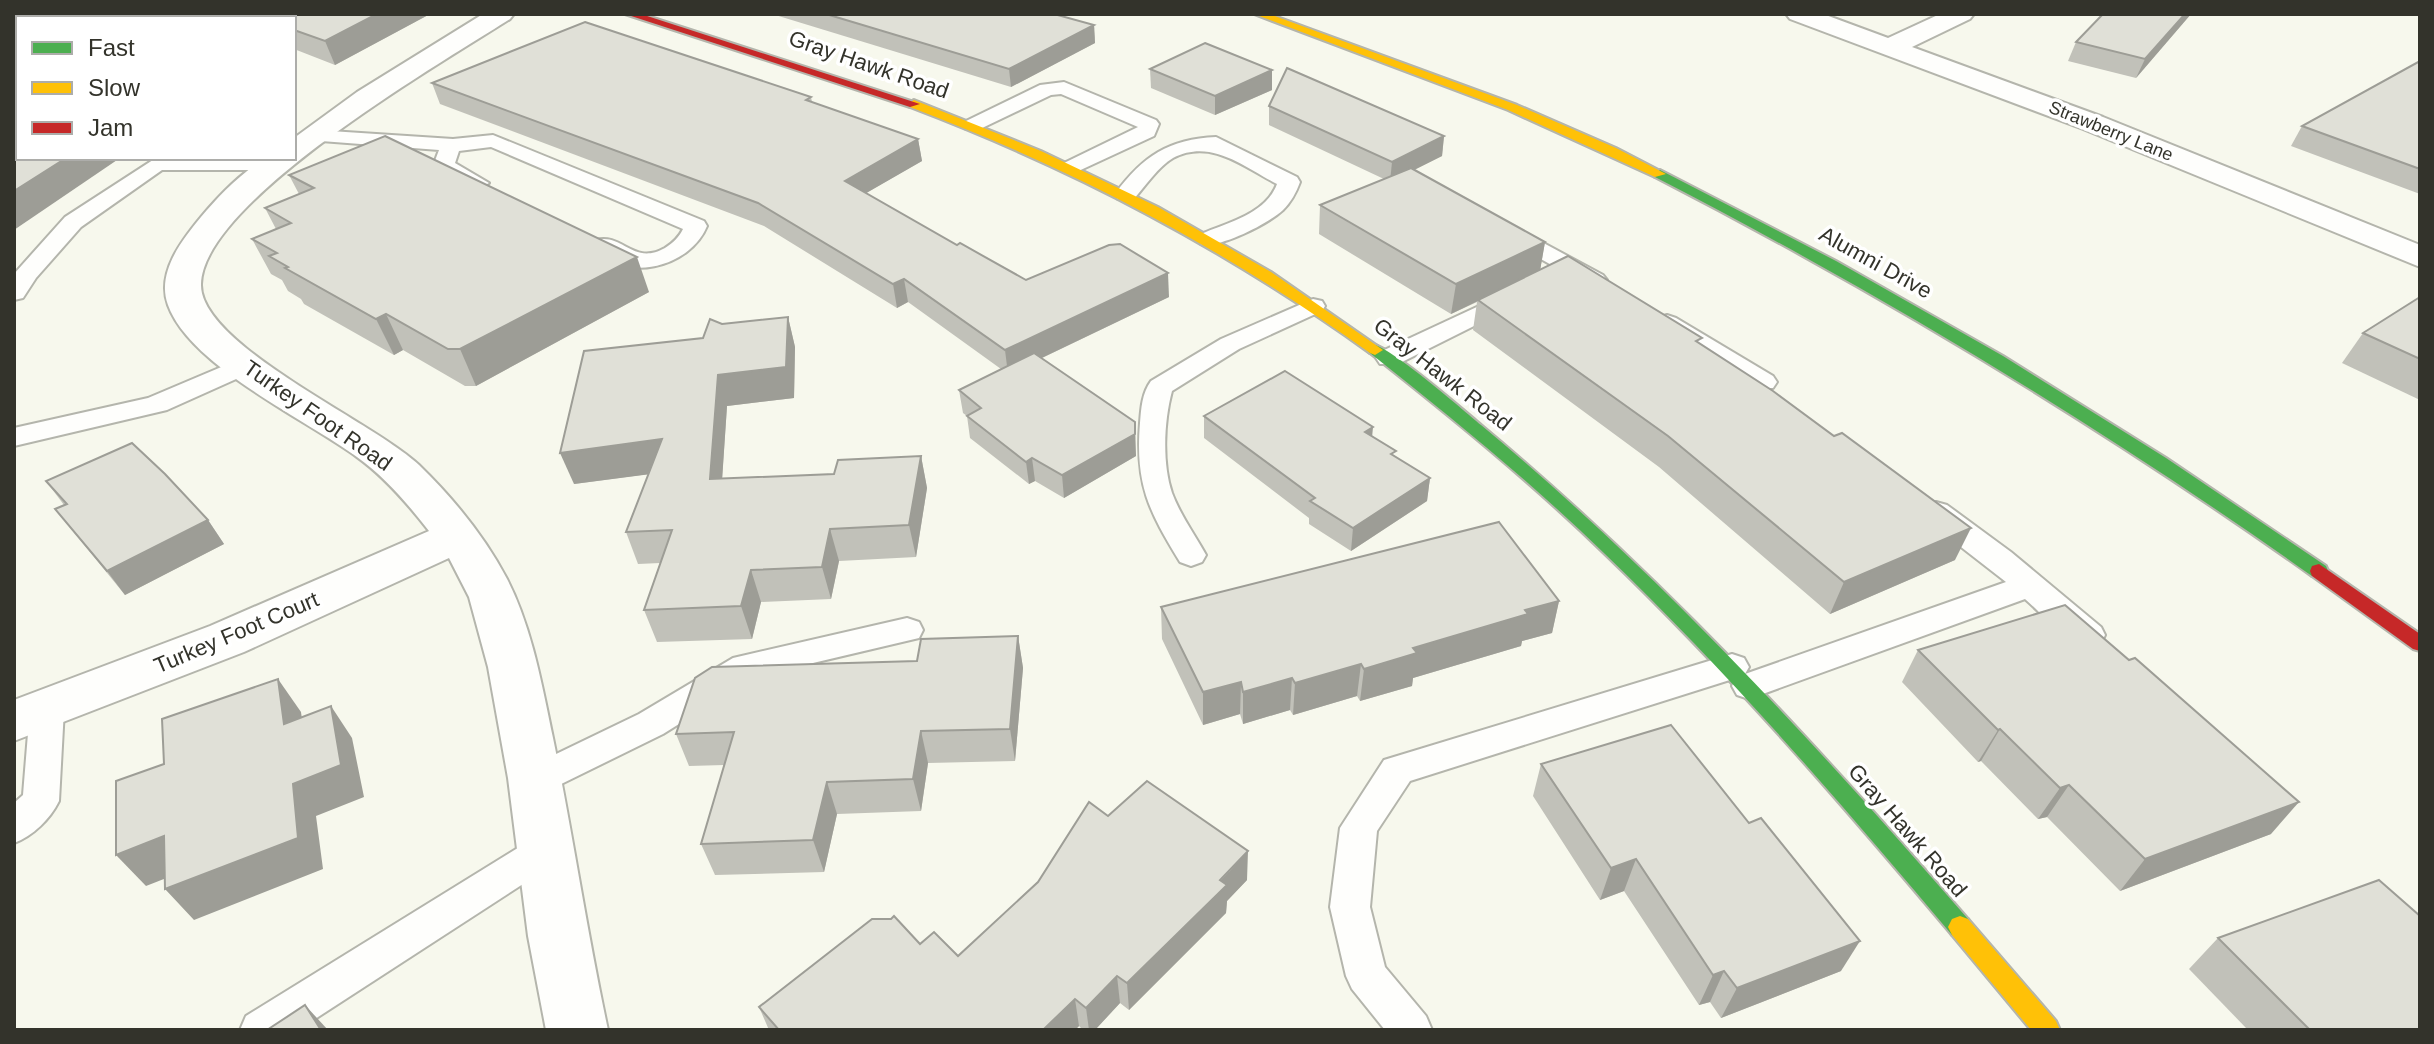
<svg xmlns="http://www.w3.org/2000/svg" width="2434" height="1044" font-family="Helvetica,sans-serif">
<rect width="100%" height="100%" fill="#f7f8ed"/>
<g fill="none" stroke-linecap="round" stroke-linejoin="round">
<g fill="#a6deba" fill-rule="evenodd">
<path d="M97,14H111L106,18H92Z"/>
<path d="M18,49V56L14,57V50Z"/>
</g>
<g stroke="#b4b5ac" stroke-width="4">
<g id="lane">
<path d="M1064,82L1156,120L1159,124L1154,136L1072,174L1061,168L1064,163L1138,127L1061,94L1051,95L980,129H966L963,125L966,121L1040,85Z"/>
<path d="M315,130L453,139L493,135L704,221L707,226C690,268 622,285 592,245L596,240C623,233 633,266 665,248C673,243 679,237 683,229L491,147L459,151L455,163L489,183L478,189L437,170L433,166L439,150L308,140L305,136L308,132Z"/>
<path d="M1216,137L1297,177L1300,182C1296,193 1291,202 1283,210C1269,223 1220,249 1201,244L1198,239L1201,234C1227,223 1266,214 1277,184C1244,167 1211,138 1173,158C1159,166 1145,186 1134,199H1118L1115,194C1143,156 1169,139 1216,137Z"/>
<path d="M156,158H279L289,164L278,170H162L81,227L36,278L23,298L14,300V274L65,217Z"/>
<path d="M1508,224L1603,275L1607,280L1603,285H1587L1500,236L1497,231L1500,226Z"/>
<path d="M1509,292L1518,294L1521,299L1518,304L1398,364H1380L1376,358L1380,352Z"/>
<path d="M1313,299L1322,301L1325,306L1322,311L1239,349L1172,391C1164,421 1162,463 1172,493C1180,515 1195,535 1206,555L1202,562L1191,566L1180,562C1149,511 1135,485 1140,423C1141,409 1142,393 1151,381L1221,339Z"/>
<path d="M1667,315L1676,318L1773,376L1777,382L1773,388H1755L1658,328L1654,323L1658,318Z"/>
<path d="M245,357L254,359L258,365L254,371L167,410L14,446V428L148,398Z"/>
<path d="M1936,502L1947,505L2011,552L2101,627L2105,635L2101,643C2072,652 2045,616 2025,599L1749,699L1737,695L1732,686L1736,678L1410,781L1377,831L1370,907L1385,967L1426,1016L1432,1030H1385L1352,989L1346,976L1330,907L1340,828L1384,760L1732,654L1744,658L1749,667L1745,674L2006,582L1925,519L1921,512L1925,505Z"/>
<path d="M907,618L919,622L923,630L919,638L754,677L663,734L549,790L536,795L523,790L518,780L523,770L639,714L733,658Z"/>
<path d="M47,696L59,700L64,709L59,801C50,819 33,836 14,843V803L23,795L30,709L35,700Z"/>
<path d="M547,833L560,838L566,849L560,860L298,1030H240L246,1016L534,838Z"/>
</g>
</g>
<g stroke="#b4b5ac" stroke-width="4">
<g id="street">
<path d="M483,14H514L510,19C441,63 203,201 201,284C199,345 374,422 419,465C453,498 485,537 507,579C532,628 542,685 553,738C573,835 587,933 608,1030H546L528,936L508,778L488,667L469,597L449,558L244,652L14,741V700L210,626L429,531C408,504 385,477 357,457C305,419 190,366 168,305C156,273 182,240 201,217C217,198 241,172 264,160C272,156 285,158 294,158V138L357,92Z"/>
<path d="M1786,14H1823L1888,38L1940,14H1974L1970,19L1912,47L2103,117L2420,245V267L2083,129L1790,19Z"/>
</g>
</g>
<g stroke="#b4b5ac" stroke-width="4">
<g id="fast">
<path d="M1660,170L1836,261L2003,356L2166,458L2326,566L2328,571L2326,576H2312C2102,427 1884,295 1655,177L1654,174Z"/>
<path d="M1375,345C1395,351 1462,409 1481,425C1660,574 1816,744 1968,919L1972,927L1968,935L1960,938L1952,935C1841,803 1729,673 1605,554C1531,482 1451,417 1370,353L1367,350Z"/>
</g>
</g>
<g stroke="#b4b5ac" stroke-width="4">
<g id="slow">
<path d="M1254,14H1269L1517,105L1616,148L1666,174L1655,177L1508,110Z"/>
<path d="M914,100L1041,151L1158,207L1271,272L1383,350L1375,355L1370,353C1223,248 1078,171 910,107L908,104Z"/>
<path d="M1960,916L1968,919L2056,1021L2060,1030H2031L1952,935L1948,927L1952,919Z"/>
</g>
</g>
<g stroke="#b4b5ac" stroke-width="4">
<g id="jam">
<path d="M625,14H641L920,104L910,107Z"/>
<path d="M2319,564L2420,634V651L2413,649L2312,576L2310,571L2312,566Z"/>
</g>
</g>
<use href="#lane" fill="#fefefc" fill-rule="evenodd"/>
<use href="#street" fill="#fefefc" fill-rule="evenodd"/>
<use href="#fast" fill="#4caf50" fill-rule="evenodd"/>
<use href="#slow" fill="#ffc107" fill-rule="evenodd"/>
<use href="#jam" fill="#c62828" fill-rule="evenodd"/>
</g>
<g fill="#c1c1b9">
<path d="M109,14H430L335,65L294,49V18L111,17Z"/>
<path d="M772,14H1054L1094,25L1095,43L1011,87Z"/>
<path d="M2191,14L2136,78L2068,61L2076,42Z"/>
<path d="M2420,61V194L2291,146L2302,126Z"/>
<path d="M18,65V113L14,112V67Z"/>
<path d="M1150,69L1272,70V90L1215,115L1151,88Z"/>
<path d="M432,83L811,97L812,102L918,139L922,161L866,193L957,245L1026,280L1169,297L1042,358L1136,456L1064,498L1035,481L1029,484L970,438L967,416L963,413L959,390L1001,369L908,302L897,308L764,226L440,104Z"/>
<path d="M1269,106L1444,136L1442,156L1414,170L1545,242L1540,270L1700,344L1955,560L1830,614L1659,467L1473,330L1477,302L1451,314L1319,234L1320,205L1384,179L1269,125Z"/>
<path d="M289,175L649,292L476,386H465L403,350L394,355L304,304L301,299L288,291L282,280L271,274L252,239L276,229L265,208L299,194Z"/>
<path d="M2420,297V400L2342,363L2363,333Z"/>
<path d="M788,317L795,347L794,398L727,406L722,479L834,474L921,456L927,488L916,557L839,561L831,599L761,602L752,639L657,642L644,610L660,563L638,564L626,532L649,474L574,484L722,324Z"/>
<path d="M1204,416L1372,436L1396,457L1430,478L1427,501L1351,551L1309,524V518L1204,438Z"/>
<path d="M46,481L208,520L224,544L125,595L55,509L64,505Z"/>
<path d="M1559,601L1552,633L1522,641L1521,646L1413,678L1412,686L1360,701L1357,696L1293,715L1290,710L1243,724L1240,714L1203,725L1162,639L1161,607Z"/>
<path d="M1018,636L1023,668L1015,761L928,763L921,811L837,814L824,872L715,875L701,844L724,765L689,766L676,734L917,661Z"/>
<path d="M1918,650L2271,834L2120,891L2047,817L2038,819L1981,761L1978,762L1902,682Z"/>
<path d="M1541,764L1841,971L1721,1018L1710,1002L1699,1005L1624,891L1600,900L1533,796Z"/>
<path d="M1108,816L1247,880L1227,901L1226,913L1129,1010L1120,1003L1095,1030H1083L1079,1026L1075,1030H769L759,1007L920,944L958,956Z"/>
<path d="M2218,938L2420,1030H2248L2189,969Z"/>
</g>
<g fill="#9d9d96">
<path d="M377,14H430L335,65L325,41Z"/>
<path d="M2185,14H2191L2136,78L2145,59Z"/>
<path d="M1094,25L1095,43L1011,87L1009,69Z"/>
<path d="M1272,70V90L1215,115V96Z"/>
<path d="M1444,136L1442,156L1390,182L1392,162Z"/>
<path d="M918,139L922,161L849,203L845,181Z"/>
<path d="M66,158H120L14,230V191Z"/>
<path d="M1545,242L1540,271L1451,314L1456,284Z"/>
<path d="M637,257L649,292L476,386L460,349Z"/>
<path d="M1168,273L1169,297L1008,374L1005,350Z"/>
<path d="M904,279L908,302L897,308L893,284Z"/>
<path d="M386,314L403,350L394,355L376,319Z"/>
<path d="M788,317L795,347L794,398L727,406L720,511L710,479L718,375Z"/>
<path d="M1135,422L1136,456L1064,498L1062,475Z"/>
<path d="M1373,427L1371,449L1365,432Z"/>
<path d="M662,439L674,471L574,484L560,453Z"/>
<path d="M921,456L927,488L916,557L909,525Z"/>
<path d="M1032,458L1035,481L1029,484L1026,462Z"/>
<path d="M1430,478L1427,501L1351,551L1353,528Z"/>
<path d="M208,520L224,544L125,595L107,571Z"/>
<path d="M1971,528L1955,560L1830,614L1844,582Z"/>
<path d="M830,529L839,561L831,599L822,567Z"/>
<path d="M751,570L761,602L752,639L741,606Z"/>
<path d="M1559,601L1552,633L1522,641L1521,646L1413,678L1412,686L1360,701L1364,669L1413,648L1525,610Z"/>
<path d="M1018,636L1023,668L1015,761L1010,729Z"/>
<path d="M1361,664L1357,696L1293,715L1295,683Z"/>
<path d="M1292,678L1290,710L1243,724V692Z"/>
<path d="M278,679L301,712L307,756L284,724Z"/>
<path d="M1241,682L1240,714L1203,725V692Z"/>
<path d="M331,706L352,738L364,797L316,816L323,869L194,920L165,889L293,784Z"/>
<path d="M2000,729L1981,761L1978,762L1998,730Z"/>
<path d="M921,731L928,763L921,811L913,779Z"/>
<path d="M827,782L837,814L824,872L813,840Z"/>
<path d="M2069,785L2047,817L2038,819L2060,788Z"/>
<path d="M2299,802L2271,834L2120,891L2145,859Z"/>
<path d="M164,836L192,868L146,886L116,855Z"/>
<path d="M1248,851L1247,880L1227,901L1226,913L1129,1010L1127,983Z"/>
<path d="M1636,859L1624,891L1600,900L1611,868Z"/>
<path d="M1860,941L1841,971L1721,1018L1737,988Z"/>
<path d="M1724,971L1710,1002L1699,1005L1713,975Z"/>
<path d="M1117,976L1120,1003L1095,1030H1089L1086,1008Z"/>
<path d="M1075,999L1079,1026L1075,1030H1043Z"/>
<path d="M305,1005L328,1030H321Z"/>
</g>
<g fill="#e0e0d7" stroke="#9d9d96" stroke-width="2">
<path d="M116,14H377L325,41L294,30V18H109L117,14Z"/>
<path d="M826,14H1054L1094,25L1009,69Z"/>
<path d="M2103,14H2185L2145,59L2076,42Z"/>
<path d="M585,22L811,97L806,100L918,139L845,181L957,245L960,243L1026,280L1109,245L1120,244L1168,273L1005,350L904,279L893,284L758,203L432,83Z"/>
<path d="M1205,43L1272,70L1215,96L1150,69Z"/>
<path d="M2420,61V169L2302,126Z"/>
<path d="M18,65V90L14,89V67Z"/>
<path d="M1287,68L1444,136L1392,162L1269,106Z"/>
<path d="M18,119V158H66L14,191V122Z"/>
<path d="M385,136L637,257L460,349H448L386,314L376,319L285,268L288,267L269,256L277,253L252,239L291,223L265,208L314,188L289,175Z"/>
<path d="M1411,168L1545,242L1456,284L1320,205Z"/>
<path d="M1568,256L1702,338L1696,341L1773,391L1834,436L1842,433L1971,528L1844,582L1668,436L1478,300Z"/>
<path d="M2420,297V359L2363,333Z"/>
<path d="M788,317L786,367L718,375L710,479L834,474L838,460L921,456L909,525L830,529L822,567L751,570L741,606L644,610L672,530L626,532L662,439L560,453L584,351L703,338L710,319L722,324Z"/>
<path d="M1034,353L1135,422V434L1062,475L1032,458L1026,462L967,416L981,408L959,390Z"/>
<path d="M1285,371L1373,427L1365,432L1396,451L1391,454L1430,478L1353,528L1310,501L1315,498L1204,416Z"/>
<path d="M132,443L165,474L208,520L107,571L55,509L67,504L46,481Z"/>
<path d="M1499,522L1559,601L1525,610L1528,614L1413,648L1417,653L1364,669L1361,664L1295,683L1292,678L1243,692L1241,682L1203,692L1161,607Z"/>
<path d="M2065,605L2129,660L2135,658L2299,802L2145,859L2069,785L2060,788L2000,729L1998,730L1918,650Z"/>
<path d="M1018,636L1010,729L921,731L913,779L827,782L813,840L701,844L734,732L676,734L695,678L712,667L917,661L921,639Z"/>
<path d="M278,679L284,724L331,706L341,765L293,784L298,838L165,889L164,836L116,855V781L164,764L162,719Z"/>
<path d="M1671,725L1749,823L1761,818L1860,941L1737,988L1724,971L1713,975L1636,859L1611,868L1541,764Z"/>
<path d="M1147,781L1248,851L1220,880L1227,885L1127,983L1117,976L1086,1008L1075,999L1043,1030H779L759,1007L872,919H891L894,916L920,944L934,932L958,956L1038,882L1089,802L1108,816Z"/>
<path d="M2379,880L2420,916V1030H2310L2218,938Z"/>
<path d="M305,1005L321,1030H267Z"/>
</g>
<g text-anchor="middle" stroke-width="7" stroke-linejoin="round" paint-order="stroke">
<g font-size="18" fill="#33332b" stroke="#fff">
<text transform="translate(2111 131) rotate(22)" y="6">Strawberry Lane</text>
</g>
<g font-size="22" fill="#33332b" stroke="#fff">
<text transform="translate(869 64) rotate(19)" y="8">Gray Hawk Road</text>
<text transform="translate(1876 262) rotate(29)" y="8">Alumni Drive</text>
<text transform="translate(1443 374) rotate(38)" y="8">Gray Hawk Road</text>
<text transform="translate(318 415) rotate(35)" y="8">Turkey Foot Road</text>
<text transform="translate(236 632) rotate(-23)" y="8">Turkey Foot Court</text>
<text transform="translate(1908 830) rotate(49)" y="8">Gray Hawk Road</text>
</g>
</g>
<rect width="2434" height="1044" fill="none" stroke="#33332b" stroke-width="32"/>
<rect x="16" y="16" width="280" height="144" fill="#ffffff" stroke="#adadaa" stroke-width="2"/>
<rect x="32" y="42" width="40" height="12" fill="#4caf50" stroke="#adadaa" stroke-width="2"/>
<text x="88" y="56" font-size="24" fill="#33332b">Fast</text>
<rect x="32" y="82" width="40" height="12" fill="#ffc107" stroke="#adadaa" stroke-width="2"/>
<text x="88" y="96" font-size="24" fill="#33332b">Slow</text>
<rect x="32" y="122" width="40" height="12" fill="#c62828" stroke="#adadaa" stroke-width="2"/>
<text x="88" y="136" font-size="24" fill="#33332b">Jam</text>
</svg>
